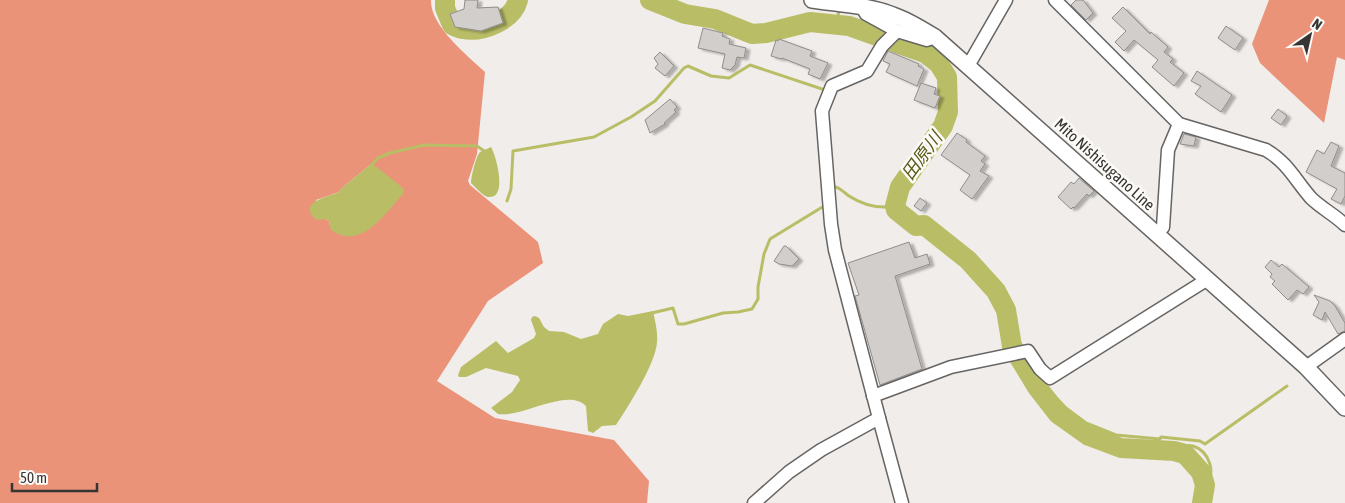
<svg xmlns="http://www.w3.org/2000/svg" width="1345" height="503" font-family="'Asap Condensed','Noto Sans JP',sans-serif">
<defs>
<filter id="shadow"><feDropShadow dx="4" dy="2" stdDeviation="1" flood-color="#0004"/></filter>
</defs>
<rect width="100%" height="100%" fill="#f0edea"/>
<g fill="#ea9379" fill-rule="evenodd">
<path d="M0,0H431C430,26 467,55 485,72L477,154L468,181L470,185L538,242L543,263L488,301L437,381L495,418L614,440L649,481L647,503H0ZM371,164L330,225L329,221L325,219L316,200L339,192C342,187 364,170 371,164Z"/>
<path d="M1269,0H1345V60L1337,57L1324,123L1260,63L1252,44Z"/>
</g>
<g fill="#b9be66">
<path d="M491,147C496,155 508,199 489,197C484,197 477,189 473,185L471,183C471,177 476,156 480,152C483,150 488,149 491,147Z"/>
<path d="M371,164L378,168L404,189L403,194C385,214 361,251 331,230L329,221L325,219L317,220C296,203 327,197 339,192C342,187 364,170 371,164Z"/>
<path d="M653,311C655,321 658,332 657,342C656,363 628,407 616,425L602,426L593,433L588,431L586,406C567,387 523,418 498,414L491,408L512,392L520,380L518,376L486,368L466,377H459L458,375L461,367L496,341L508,353L534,338L536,334L531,320L532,317L535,316L539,318L544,327L549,331L564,332L581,339L598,334L603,324L618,314L628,316Z"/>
</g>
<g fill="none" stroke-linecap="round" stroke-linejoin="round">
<g stroke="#b9be66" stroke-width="3">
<path d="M835,24L839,12"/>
<path d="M886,50L898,43"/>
<path d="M371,166L378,158L390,153L424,145L477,146L487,153"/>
<path d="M833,186C841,188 843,192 849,196C863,205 879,209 895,206"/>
<path d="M507,201L511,189L513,151L594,137L631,117L655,101L684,68L688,66L711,76L729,78L750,65L828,91"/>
<path d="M1006,310L1013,323L1021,349"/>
<path d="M652,313L673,308L678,324H684L723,313L738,312L752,309L758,299V287L764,254L770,239L824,206V204"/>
<path d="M1022,354L1025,365L1066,408L1086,423L1116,435L1160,439L1161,437L1200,441L1205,444L1287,386"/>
<path d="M1166,450C1174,448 1185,444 1193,446C1209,451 1217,473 1205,485"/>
</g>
<g stroke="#b9be66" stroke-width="20">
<path d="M445,0V8L452,25C456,27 460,29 463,29C483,33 513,20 518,0"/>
<path d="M650,0L685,14L715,19L752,34L766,33L810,22L849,26L925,53L939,64L947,77L948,112L943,126L900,187L895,206L896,210L916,226L924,225L968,260L996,291L1006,310L1012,346L1037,387L1058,414L1089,436L1121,448L1174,451L1185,454L1201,472L1205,485L1202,503"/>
</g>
</g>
<g fill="#d1cecc" stroke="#908d8b" filter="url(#shadow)">
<path d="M465,0H478L477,8L498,7L503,23L481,31L455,27L450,14L464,9Z"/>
<path d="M1076,0H1083L1093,13L1086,20L1071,5Z"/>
<path d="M1123,7L1150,34L1151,32L1168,47L1164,52L1173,59L1170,62L1184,73L1174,86L1152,67L1158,60L1134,40L1124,51L1115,42L1126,31L1112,18Z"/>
<path d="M1226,26L1243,38L1235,50L1218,38Z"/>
<path d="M703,28L723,33L722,36L730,39L729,44L746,48L744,58L737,57L735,65L730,70L722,68L725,54L698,48Z"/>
<path d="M779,39L812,51L810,56L828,63L820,79L808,74L810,69L782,58L781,59L771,56L776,40L778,41Z"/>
<path d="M888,51L919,64L918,66L924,69L917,86L886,72L890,64L883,61Z"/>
<path d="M660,52L674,66L665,76L655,68L658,64L654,58Z"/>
<path d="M1197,71L1232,95L1221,112L1195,94L1201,86L1191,81Z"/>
<path d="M921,83L936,88L934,94L940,96L935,108L914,100Z"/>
<path d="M670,99L677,107L674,110L676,112L664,123L665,124L650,133L645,120Z"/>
<path d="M1278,109L1287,116L1281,125L1271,118Z"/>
<path d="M957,133L967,140L966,142L985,156L981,161L985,164L980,171L989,176L972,199L960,190L970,175L941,155Z"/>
<path d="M1184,134L1196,137L1194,146L1180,144Z"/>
<path d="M1331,142L1339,146L1331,166L1345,173V196L1341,204L1331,199L1337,189L1306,172L1317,150L1324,154Z"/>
<path d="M1079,178L1094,191L1089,196L1087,194L1074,208L1073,207L1071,209L1058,197L1071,182L1074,184Z"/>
<path d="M920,198L927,203L921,211L914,206Z"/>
<path d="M909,242L915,258L927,254L930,264L895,276L922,369L880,385L855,296L859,295L848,263Z"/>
<path d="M784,246H786L799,259L792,266L779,264L774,261Z"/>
<path d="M1271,260L1279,267L1282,264L1309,287L1303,294L1297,290L1288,300L1272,284L1275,281L1270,277L1272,274L1265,267Z"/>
<path d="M1314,295L1330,301L1335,306L1345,323V331L1338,334L1325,312L1322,320L1313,315L1319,302Z"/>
</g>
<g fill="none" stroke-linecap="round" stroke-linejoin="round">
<g stroke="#676563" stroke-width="15">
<g id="minor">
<path d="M1055,0L1179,124L1266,150C1287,162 1296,181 1311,198C1321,208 1335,215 1345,225"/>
<path d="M862,7L866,14L897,31L927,40L935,37"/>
<path d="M968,66L1006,0"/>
<path d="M1157,234L1163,227L1168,150L1179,124"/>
<path d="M1306,367L1345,339"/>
<path d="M873,396L951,367L1028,351L1040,369L1050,378L1208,279"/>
<path d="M879,418L902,503"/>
<path d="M754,503L789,472L821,450L879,418L835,250L831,224L822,111L832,86L867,71L882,46L897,31"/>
</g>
</g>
<g stroke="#676563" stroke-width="18">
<path id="major" d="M812,0C838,4 868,5 893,15C908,20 922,29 935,37L1306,367L1345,408"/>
</g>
<use href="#minor" stroke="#fff" stroke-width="12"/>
<use href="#major" stroke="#fff" stroke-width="15"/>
</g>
<g text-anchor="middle" stroke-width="5" stroke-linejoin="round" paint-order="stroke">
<g font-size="16" fill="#363534" stroke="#fdfbf7">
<text transform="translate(1105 164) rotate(42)" y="6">Mito Nishisugano Line</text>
</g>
<g font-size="18" font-style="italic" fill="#5a5c1c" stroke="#fdfbf7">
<text transform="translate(922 156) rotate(-54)" y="6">田原川</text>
</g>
</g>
<g transform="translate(1310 35) rotate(34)" stroke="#fdfbf7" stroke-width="4" paint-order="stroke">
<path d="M0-4L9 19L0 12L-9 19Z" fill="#363534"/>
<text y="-8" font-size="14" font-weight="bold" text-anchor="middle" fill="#363534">N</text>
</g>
<path d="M12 483v8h85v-8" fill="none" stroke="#363534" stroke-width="2.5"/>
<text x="20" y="483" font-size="15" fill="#363534" stroke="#fdfbf7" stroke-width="4" paint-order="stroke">50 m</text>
</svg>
